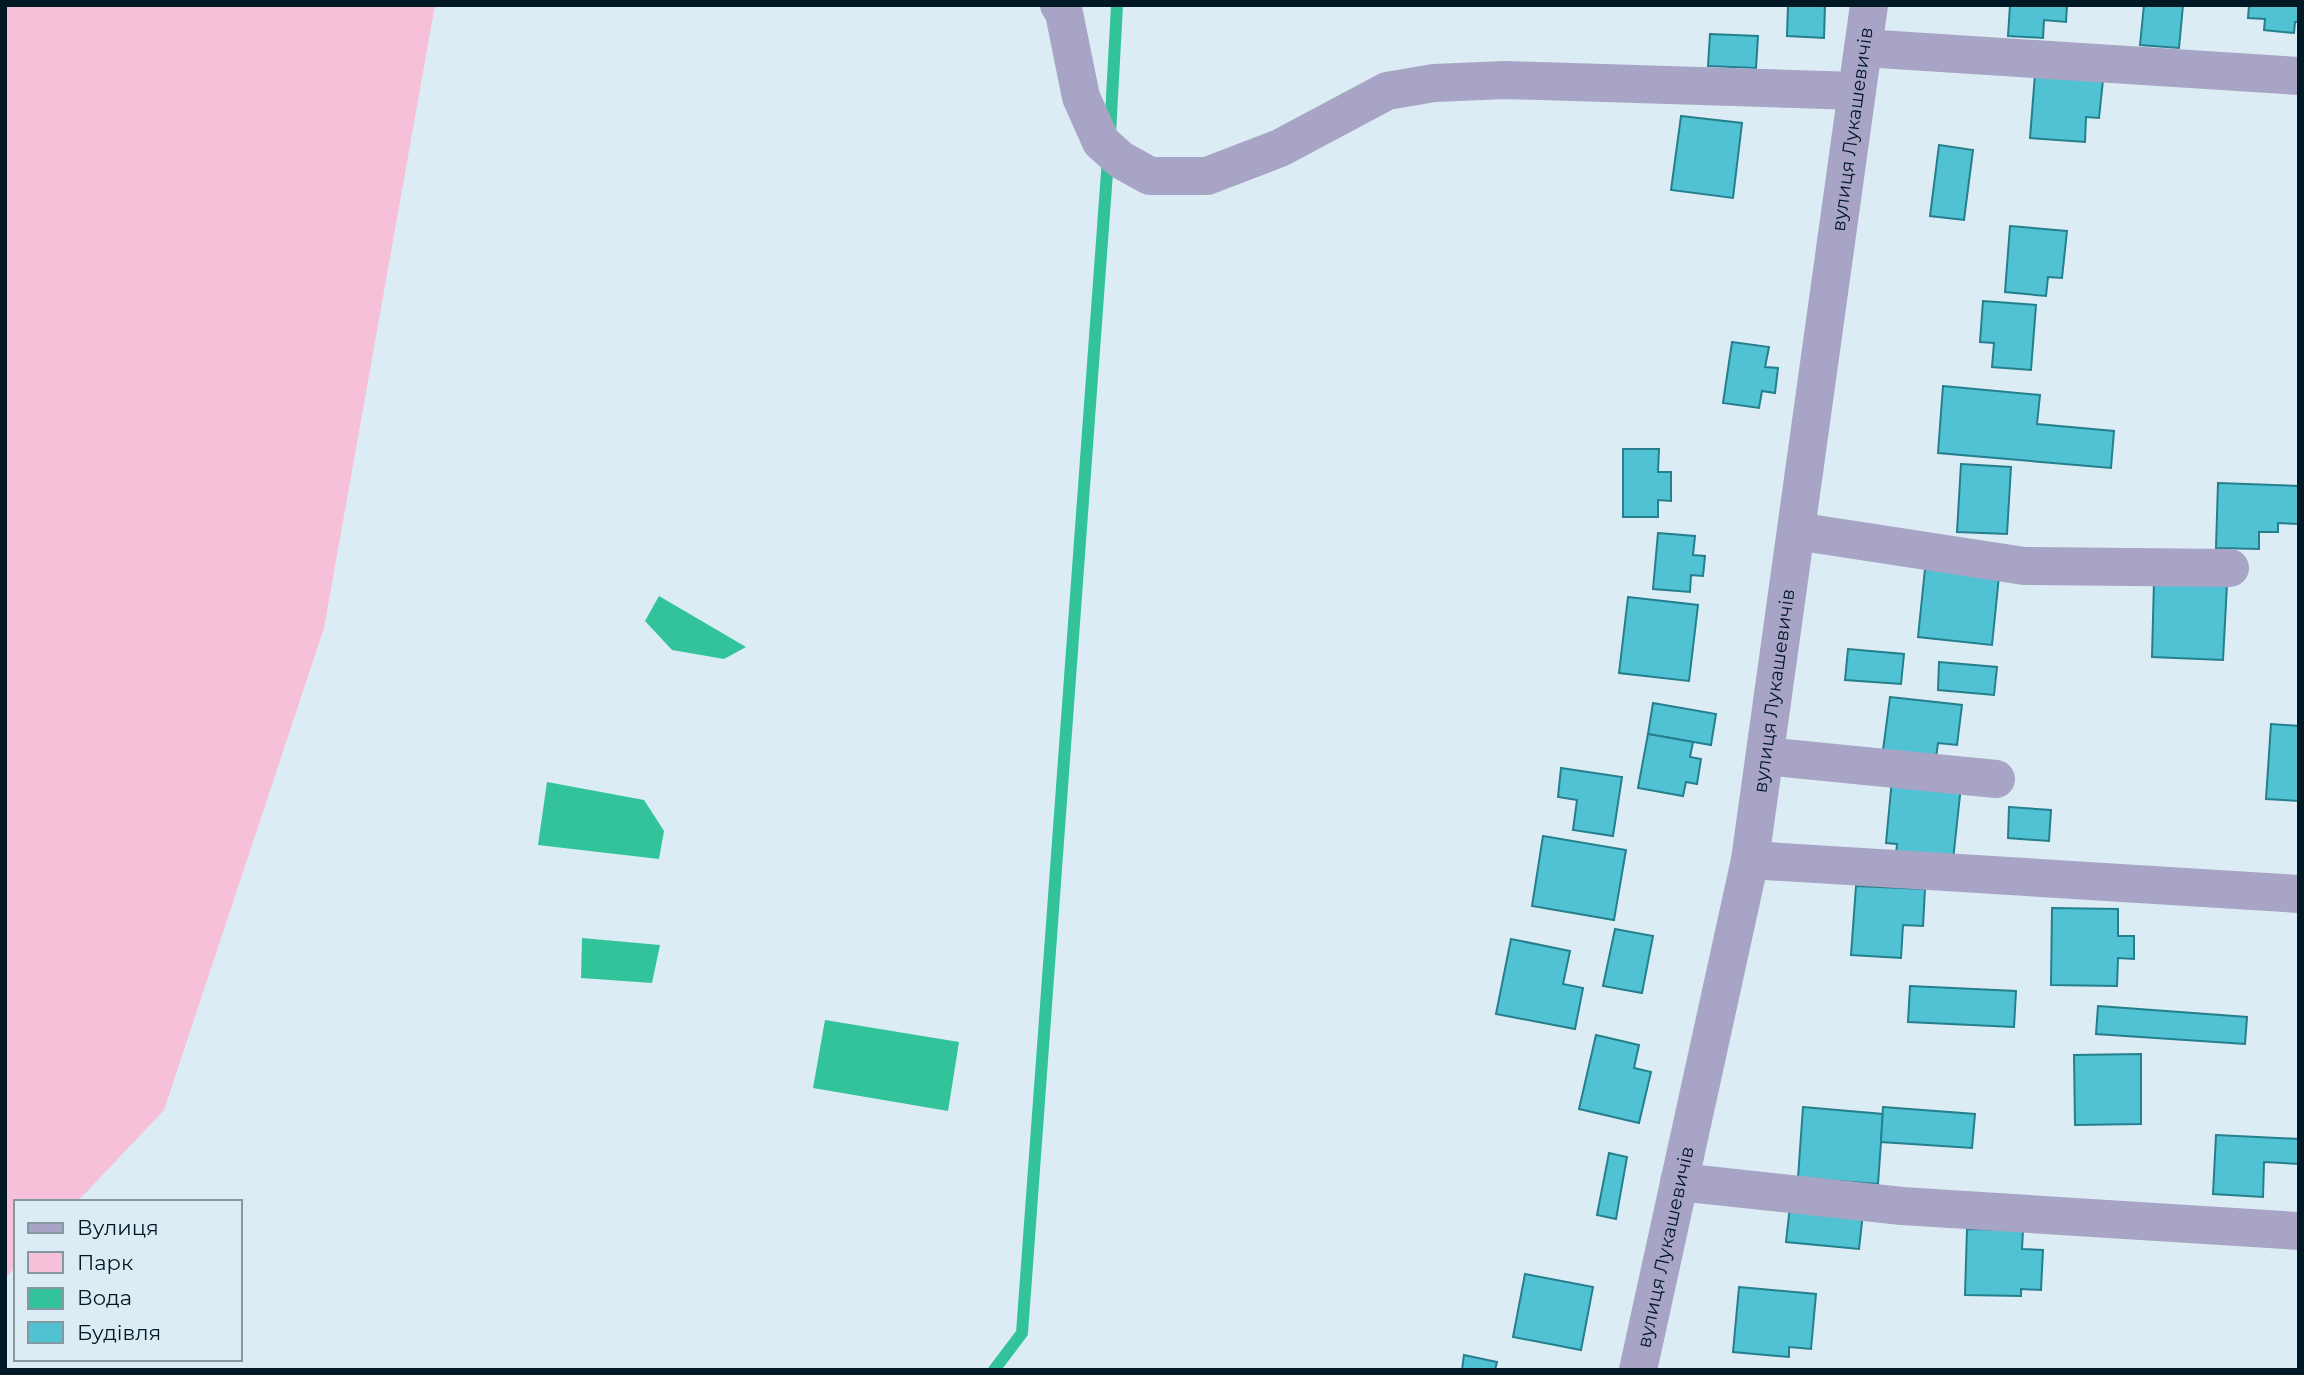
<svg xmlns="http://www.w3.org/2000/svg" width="2304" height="1375" font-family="Montserrat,sans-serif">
<rect width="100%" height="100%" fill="#dbecf4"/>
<path fill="#f5c0d8" d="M5,5H435L324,628L164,1110L77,1202H16V1267L5,1278Z"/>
<g fill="#32c39b">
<path d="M659,596L746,647L724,659L672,650L645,621Z"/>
<path d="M547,782L644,800L664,831L659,859L538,845Z"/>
<path d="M582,938L660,945L652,983L581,978Z"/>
<path d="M825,1020L959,1042L948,1111L813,1088Z"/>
</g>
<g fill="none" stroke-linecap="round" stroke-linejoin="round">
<g stroke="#32c39b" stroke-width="12">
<path d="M1110,134L1117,5"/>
<path d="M994,1370L1022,1333L1108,159"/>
</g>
</g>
<g fill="#50c2d4" stroke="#257f8c" stroke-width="2">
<path d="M1788,5H1825L1824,38L1787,36Z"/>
<path d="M2010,5H2067L2066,22L2044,20L2043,38L2008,36Z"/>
<path d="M2144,5H2183L2179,48L2140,45Z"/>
<path d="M2249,5H2299V22H2295L2294,33L2264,30L2265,19L2248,18Z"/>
<path d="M1710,34L1758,36L1756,68L1708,66Z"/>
<path d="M2035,74L2103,80L2099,118L2086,117L2085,142L2030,138Z"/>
<path d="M1681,116L1742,123L1733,198L1671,190Z"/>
<path d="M1939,145L1973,150L1964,220L1930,216Z"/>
<path d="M2010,226L2067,231L2062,278L2048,277L2046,296L2005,292Z"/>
<path d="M1983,301L2036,305L2031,370L1992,367L1994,343L1980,342Z"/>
<path d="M1732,342L1769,347L1765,367L1778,368L1775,393L1762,391L1759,408L1723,403Z"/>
<path d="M1943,386L2040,395L2037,424L2114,431L2111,468L1938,453Z"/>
<path d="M1623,449H1659L1658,472H1671V501L1658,500V517H1623Z"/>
<path d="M1961,464L2011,467L2007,534L1957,532Z"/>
<path d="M2218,483L2299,486V524L2278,523V532H2259V549L2216,548Z"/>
<path d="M1658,533L1695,536L1693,555L1705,556L1703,576L1691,575L1690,592L1653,589Z"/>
<path d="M1925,569L1999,576L1992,645L1918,637Z"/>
<path d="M2154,581L2227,584L2223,660L2152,657Z"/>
<path d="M1628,597L1698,605L1689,681L1619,673Z"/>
<path d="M1848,649L1904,654L1901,684L1845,680Z"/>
<path d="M1939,662L1997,667L1994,695L1938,690Z"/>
<path d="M1890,697L1962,705L1957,745L1938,743L1935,765L1882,758Z"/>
<path d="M1653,703L1716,714L1711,745L1648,734Z"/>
<path d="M2271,724L2299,726V801L2266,799Z"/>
<path d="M1648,734L1693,742L1690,757L1701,759L1697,784L1686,782L1683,796L1638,788Z"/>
<path d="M1561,768L1622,777L1613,836L1573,830L1577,800L1558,797Z"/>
<path d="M1892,779L1961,786L1953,860L1896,855L1897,844L1886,843Z"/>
<path d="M2009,807L2051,810L2049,841L2008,838Z"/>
<path d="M1543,836L1626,850L1614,920L1532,906Z"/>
<path d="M1856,886L1925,889L1923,926L1903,925L1901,958L1851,955Z"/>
<path d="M2052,908L2118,909V936H2134V959L2118,958L2117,986L2051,985Z"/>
<path d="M1615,929L1653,936L1642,993L1603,986Z"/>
<path d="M1511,939L1570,951L1563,984L1583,988L1575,1029L1496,1014Z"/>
<path d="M1910,986L2016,991L2014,1027L1908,1022Z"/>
<path d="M2098,1006L2247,1017L2245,1044L2096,1034Z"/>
<path d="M1596,1035L1639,1045L1634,1068L1651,1072L1639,1123L1579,1109Z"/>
<path d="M2141,1054V1124L2075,1125L2074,1055Z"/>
<path d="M1803,1107L1883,1114L1878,1184L1798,1178Z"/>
<path d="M1883,1107L1975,1114L1972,1148L1881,1142Z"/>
<path d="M2216,1135L2299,1139V1164L2264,1162L2263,1197L2213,1194Z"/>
<path d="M1609,1153L1627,1157L1616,1219L1597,1215Z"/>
<path d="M1790,1206L1863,1213L1859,1249L1786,1242Z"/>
<path d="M1967,1229L2023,1230L2022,1249L2043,1250L2041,1290L2021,1289V1296L1965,1295Z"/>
<path d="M1525,1274L1593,1287L1581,1350L1513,1337Z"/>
<path d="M1739,1287L1816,1294L1811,1349L1789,1347V1357L1733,1352Z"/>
<path d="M1464,1355L1497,1362L1495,1370H1462Z"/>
</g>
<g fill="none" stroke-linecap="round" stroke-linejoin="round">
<g stroke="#a8a4c5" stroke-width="38">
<path d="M1059,5L1064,13L1081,97L1101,142L1121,160L1150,176H1207L1280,148L1387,91L1434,83L1505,80L1857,91"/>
<path d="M1863,48L2299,76"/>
<path d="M1796,531L2024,566L2230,568"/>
<path d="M1765,756L1996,779"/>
<path d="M1750,860L2299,894"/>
<path d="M1679,1182L1902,1206L2299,1231"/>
<path id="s1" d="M1638,1370L1750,860L1869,5"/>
</g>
</g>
<g text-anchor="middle" stroke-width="5" stroke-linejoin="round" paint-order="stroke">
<g font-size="19" fill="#001925" stroke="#dbecf4">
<text dy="7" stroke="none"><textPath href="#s1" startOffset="1260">вулиця Лукашевичів</textPath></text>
<text dy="7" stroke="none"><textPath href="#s1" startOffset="693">вулиця Лукашевичів</textPath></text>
<text dy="7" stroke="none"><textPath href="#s1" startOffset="126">вулиця Лукашевичів</textPath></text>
</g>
</g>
<rect width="2304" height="1375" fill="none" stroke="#001925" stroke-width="14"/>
<rect x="14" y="1200" width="228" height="161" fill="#dbecf4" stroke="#8398a1" stroke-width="2"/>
<rect x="28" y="1223" width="35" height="10" fill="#a8a4c5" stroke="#8398a1" stroke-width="2"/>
<text x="77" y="1235" font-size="21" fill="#001925">Вулиця</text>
<rect x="28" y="1252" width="35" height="21" fill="#f5c0d8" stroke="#8398a1" stroke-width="2"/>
<text x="77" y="1270" font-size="21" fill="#001925">Парк</text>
<rect x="28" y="1288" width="35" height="21" fill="#32c39b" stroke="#8398a1" stroke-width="2"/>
<text x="77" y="1305" font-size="21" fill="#001925">Вода</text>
<rect x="28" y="1322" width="35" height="21" fill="#50c2d4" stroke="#8398a1" stroke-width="2"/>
<text x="77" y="1340" font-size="21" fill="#001925">Будівля</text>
</svg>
